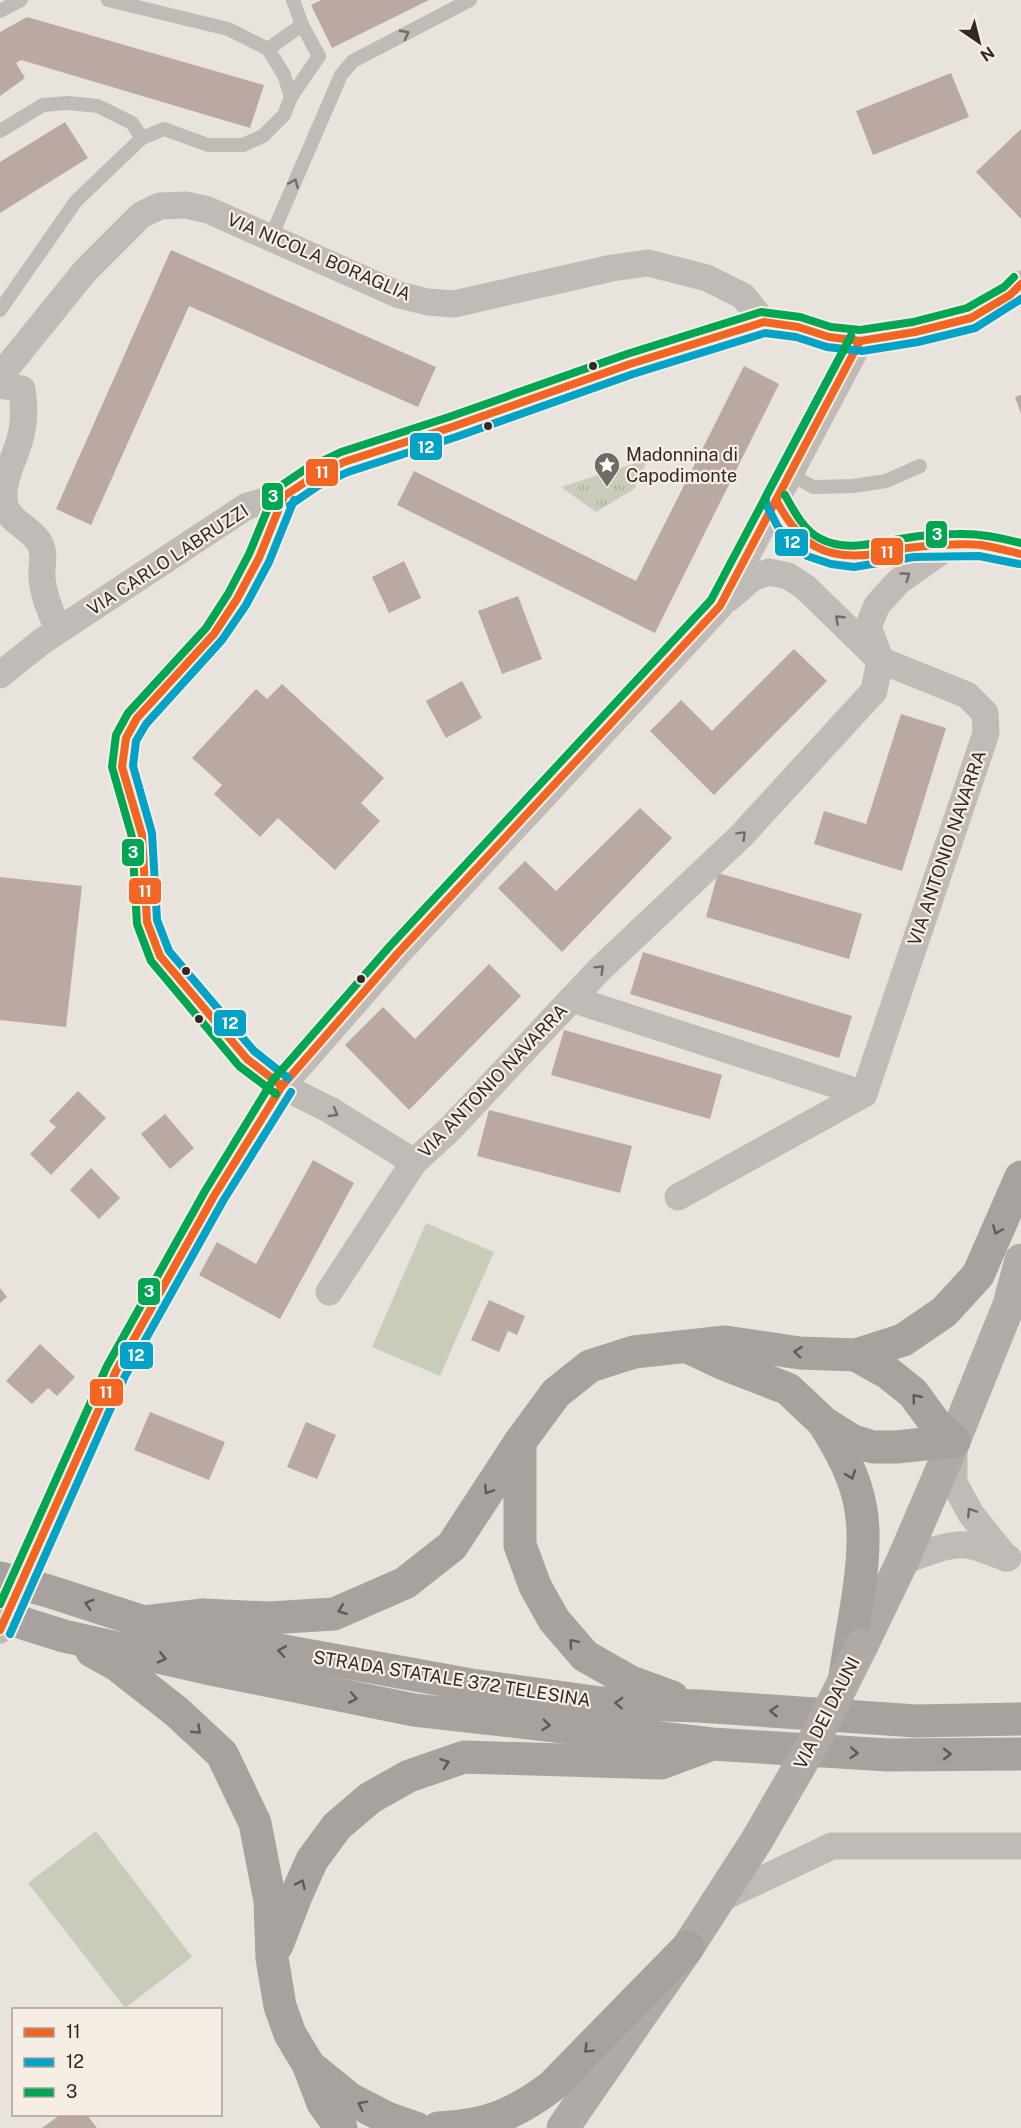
<svg xmlns="http://www.w3.org/2000/svg" width="1021" height="2128" font-family="'Public Sans',sans-serif">
<defs>
<pattern id="park-tufts" width="24" height="20" patternUnits="userSpaceOnUse" patternTransform="scale(1.5)"><rect width="24" height="20" fill="#caccba"/><path d="M3 7l-1-3M5 7V3M7 7l1-3M15 17l-1-3M17 17v-4M19 17l1-3" fill="none" stroke="#aeafa0"/></pattern>
</defs>
<rect width="100%" height="100%" fill="#e9e3de"/>
<path fill="url(#park-tufts)" d="M648,459L634,489L596,512L561,487Z"/>
<g fill="#caccba">
<path d="M426,1223L494,1252L440,1376L372,1347Z"/>
<path d="M96,1831L192,1957L125,2008L28,1883Z"/>
</g>
<g fill="#baa8a2">
<path d="M321,0H429L332,48L311,5Z"/>
<path d="M27,17L264,85L250,128L21,60L16,63L25,78L0,96V32Z"/>
<path d="M951,73L969,117L873,155L856,111Z"/>
<path d="M65,122L88,158L0,213V162Z"/>
<path d="M1021,129V219L976,172Z"/>
<path d="M171,250L436,367L418,407L189,306L91,525L56,509Z"/>
<path d="M744,366L779,384L655,633L397,505L414,471L636,581Z"/>
<path d="M1021,395V414L1015,397Z"/>
<path d="M404,561L421,598L389,613L372,577Z"/>
<path d="M518,596L542,659L502,674L478,611Z"/>
<path d="M794,649L827,681L714,795L650,731L681,700L712,731Z"/>
<path d="M462,681L482,718L446,738L426,701Z"/>
<path d="M282,684L384,778L361,803L380,821L335,870L278,818L260,837L214,794L222,785L192,758L256,689L267,699Z"/>
<path d="M901,714L946,728L902,871L814,844L824,811L866,824Z"/>
<path d="M640,808L672,838L562,952L498,888L525,861L556,891Z"/>
<path d="M718,873L862,914L849,959L706,917Z"/>
<path d="M0,877L82,886L66,1027L0,1020Z"/>
<path d="M643,952L852,1016L839,1058L630,994Z"/>
<path d="M489,964L521,996L409,1110L345,1045L383,1007L415,1039Z"/>
<path d="M564,1030L722,1075L710,1119L551,1075Z"/>
<path d="M78,1091L106,1118L51,1175L30,1154L56,1127L49,1121Z"/>
<path d="M489,1110L632,1146L620,1193L477,1156Z"/>
<path d="M165,1114L194,1148L170,1169L141,1134Z"/>
<path d="M313,1160L354,1183L280,1319L199,1275L217,1242L256,1264Z"/>
<path d="M91,1168L120,1198L99,1219L70,1190Z"/>
<path d="M0,1288L7,1297L0,1303Z"/>
<path d="M489,1300L525,1316L517,1335L508,1331L499,1352L471,1340Z"/>
<path d="M40,1344L75,1377L57,1396L48,1388L32,1404L6,1381Z"/>
<path d="M150,1412L225,1442L209,1480L134,1450Z"/>
<path d="M306,1422L336,1435L317,1479L287,1467Z"/>
<path d="M60,2115H87L97,2128H42Z"/>
</g>
<g fill="none" stroke-linecap="round" stroke-linejoin="round">
<g stroke="#c1bbb7" stroke-width="14">
<path d="M0,11L21,0"/>
<path d="M268,49L302,25L293,0"/>
<path d="M291,97L319,56L302,25"/>
<path d="M0,131L43,105L68,103L98,106L132,123L142,138"/>
<path d="M271,237L341,75L353,61L470,0"/>
<path d="M0,310L76,201L142,138L164,129L208,145H243L263,136L284,115L291,97L284,75L268,49L228,29L108,0"/>
<path d="M790,474L813,487L853,486L886,481L920,466"/>
</g>
<g stroke="#c1bbb7" stroke-width="27">
<path d="M0,376L85,271L141,215L160,206L186,205L208,210L399,295L428,302L454,304L612,268L648,263L707,278L743,296L764,322"/>
<path d="M0,385L22,389C24,405 25,419 21,435C16,458 0,480 5,505C9,522 31,528 39,542C46,554 41,565 42,578C43,596 52,614 58,630"/>
<path d="M284,496L259,558L237,599L214,634L137,718L126,738L122,767L142,835L147,922L160,956L247,1059L282,1086L330,1110L414,1162L450,1129L599,970L741,836L874,691L880,660"/>
<path d="M776,500C798,545 823,563 875,554C888,552 902,548 916,547C936,546 960,543 980,545C994,547 1008,551 1021,554"/>
<path d="M879,656L868,627L877,605L899,581L949,546"/>
<path d="M0,675L41,642L247,506L284,496L313,477L344,462L452,427L630,364L764,322L798,327L829,337L860,341L915,332L971,318L1010,295L1021,284"/>
<path d="M572,999L864,1094"/>
<path d="M678,1197L864,1094L986,733L985,713L967,695L880,660L805,587L788,576L769,572L752,578L729,598"/>
<path d="M329,1292L414,1162"/>
<path d="M954,1447V1483L971,1514L1006,1558"/>
<path d="M47,1530L116,1371L214,1196L282,1086L398,953L720,606L860,341"/>
<path d="M902,1562C920,1555 947,1543 967,1545C982,1547 994,1555 1008,1558"/>
<path d="M720,1899L832,1846H1021"/>
</g>
<path stroke="#b2aca8" stroke-width="33" d="M954,1441L1009,1305L1021,1260"/>
<g stroke="#b0aaa6" stroke-width="33">
<path d="M862,1645L902,1562L954,1441"/>
<path d="M563,2128L688,1947L757,1840"/>
</g>
<g stroke="#a7a29d" stroke-width="33">
<path d="M688,1347L724,1364L788,1389L824,1423L853,1441L873,1447H896L954,1441"/>
<path d="M856,1355L888,1373L913,1393L935,1423L954,1441"/>
<path d="M825,1425C841,1451 856,1478 861,1510C869,1557 852,1627 845,1676"/>
<path d="M520,1442V1545L535,1586L554,1620L585,1656L631,1682L672,1697"/>
<path d="M0,1578L48,1591L144,1622L212,1638L471,1685L601,1703L699,1706L916,1721L1021,1719"/>
<path d="M0,1616L64,1636L206,1668L414,1710L712,1744L888,1755L1021,1754"/>
<path d="M144,1622L203,1615L269,1618L334,1614L405,1583L452,1546L520,1442L556,1393L590,1366L634,1352L725,1342L800,1353L856,1355L903,1340L944,1312L978,1275L1021,1177"/>
<path d="M92,1651L117,1665L177,1712L222,1754L255,1823L270,1901L272,1958L280,2006L290,2034L308,2064L323,2103L341,2128"/>
<path d="M277,1945L296,1896L312,1860L337,1826L370,1798L409,1776L464,1757L661,1763L707,1746"/>
<path d="M312,2068L350,2099L387,2118L416,2128"/>
<path d="M438,2128C485,2126 514,2115 552,2086L688,1947"/>
</g>
<path stroke="#c1bbb7" stroke-width="27" d="M0,1630L47,1530"/>
<path stroke="#b0aaa6" stroke-width="33" d="M757,1840L813,1743L862,1645"/>
<g stroke="#f6ede5" stroke-width="12">
<g id="bus-1">
<path d="M776,500C800,545 824,561 875,554C889,552 902,548 916,547C937,545 959,543 981,545C994,547 1008,551 1021,554"/>
<path d="M282,1086L247,1059L160,956L147,922L142,835L122,767L126,738L137,718L214,634L237,599L259,558L284,496L313,477L344,462L452,427L630,364L764,322L798,327L829,337L860,341L915,332L971,318L1010,295L1021,284"/>
<path d="M0,1630L116,1371L214,1196L282,1086L398,953L720,606L860,341"/>
</g>
</g>
<g stroke="#f6ede5" stroke-width="12">
<g id="bus-2">
<path d="M851,336L766,496V504L778,527L793,544L807,556L831,564L854,567L914,557L979,556L1019,564"/>
<path d="M290,505L318,486L348,472L456,437L633,374L765,333L796,337L827,347L862,351L918,342L975,328L1021,299"/>
<path d="M288,1078L254,1051L169,951L157,920L152,833L133,766L136,741L146,724L222,640L246,605L269,562L294,500"/>
<path d="M10,1634L125,1376L223,1201L291,1092"/>
</g>
</g>
<g stroke="#f6ede5" stroke-width="12">
<g id="bus-3">
<path d="M785,495C794,511 803,529 819,538C846,553 878,542 906,538C923,535 940,534 957,534C979,533 1000,538 1021,543"/>
<path d="M276,1094L239,1066L151,961L137,924L132,837L112,767L116,735L128,713L206,628L228,594L249,554L276,489L307,468L341,452L449,417L627,354L761,312L800,317L831,327L860,330L913,322L967,308L1004,287L1014,277"/>
<path d="M0,1604L107,1366L205,1191L273,1080L390,946L711,600L851,336"/>
</g>
</g>
<use href="#bus-1" stroke="#f26522" stroke-width="8"/>
<use href="#bus-2" stroke="#02a3c6" stroke-width="8"/>
<use href="#bus-3" stroke="#00a651" stroke-width="8"/>
</g>
<defs><path id="oneway-chevron" d="M-2-3.5L2.5 0L-2 3.5" fill="none" stroke-width="1.6" stroke-linecap="round" stroke-linejoin="round" transform="scale(1.5)"/></defs>
<g stroke="#726b68">
<use href="#oneway-chevron" transform="translate(405 34) rotate(-28)"/>
<use href="#oneway-chevron" transform="translate(294 183) rotate(-67)"/>
<use href="#oneway-chevron" transform="translate(906 576) rotate(-36)"/>
<use href="#oneway-chevron" transform="translate(839 619) rotate(-137)"/>
<use href="#oneway-chevron" transform="translate(742 835) rotate(-45)"/>
<use href="#oneway-chevron" transform="translate(600 969) rotate(-45)"/>
<use href="#oneway-chevron" transform="translate(334 1113) rotate(30)"/>
<use href="#oneway-chevron" transform="translate(971 1512) rotate(-123)"/>
</g>
<g stroke="#605956">
<use href="#oneway-chevron" transform="translate(997 1230) rotate(113)"/>
<use href="#oneway-chevron" transform="translate(798 1352) rotate(-174)"/>
<use href="#oneway-chevron" transform="translate(916 1398) rotate(-129)"/>
<use href="#oneway-chevron" transform="translate(851 1475) rotate(70)"/>
<use href="#oneway-chevron" transform="translate(488 1490) rotate(123)"/>
<use href="#oneway-chevron" transform="translate(89 1604) rotate(-162)"/>
<use href="#oneway-chevron" transform="translate(342 1610) rotate(159)"/>
<use href="#oneway-chevron" transform="translate(573 1643) rotate(-131)"/>
<use href="#oneway-chevron" transform="translate(282 1651) rotate(-170)"/>
<use href="#oneway-chevron" transform="translate(162 1658) rotate(13)"/>
<use href="#oneway-chevron" transform="translate(353 1698) rotate(11)"/>
<use href="#oneway-chevron" transform="translate(619 1703) rotate(-178)"/>
<use href="#oneway-chevron" transform="translate(774 1711) rotate(-176)"/>
<use href="#oneway-chevron" transform="translate(546 1725) rotate(6)"/>
<use href="#oneway-chevron" transform="translate(197 1730) rotate(44)"/>
<use href="#oneway-chevron" transform="translate(854 1753) rotate(4)"/>
<use href="#oneway-chevron" transform="translate(947 1754)"/>
<use href="#oneway-chevron" transform="translate(445 1763) rotate(-19)"/>
<use href="#oneway-chevron" transform="translate(301 1884) rotate(-65)"/>
<use href="#oneway-chevron" transform="translate(588 2049) rotate(135)"/>
<use href="#oneway-chevron" transform="translate(362 2105) rotate(-153)"/>
</g>
<defs>
<g id="sight-pin" transform="scale(1.35)"><path d="M0 17L-7.5 6A9.5 9.5 0 1 1 7.5 6Z" fill="#716a67" stroke="#f6ede5"/><path d="M0-6L1.8-2.2L6-1.7L2.9 1.2L3.7 5.4L0 3.3L-3.7 5.4L-2.9 1.2L-6-1.7L-1.8-2.2Z" fill="#fff"/></g>
</defs>
<g fill-rule="evenodd">
<use href="#sight-pin" x="607" y="465"/>
</g>
<g fill="#312927" stroke="#f6ede5" stroke-width="2">
<circle cx="593" cy="366" r="5"/>
<circle cx="488" cy="426" r="5"/>
<circle cx="186" cy="971" r="5"/>
<circle cx="361" cy="979" r="5"/>
<circle cx="199" cy="1019" r="5"/>
</g>
<g text-anchor="middle" stroke-width="4.5" stroke-linejoin="round" paint-order="stroke">
<g font-size="18" fill="#312927" stroke="#f6ede5">
<text transform="translate(319 257) rotate(23)" y="6">VIA NICOLA BORAGLIA</text>
<text transform="translate(168 560) rotate(-33)" y="6">VIA CARLO LABRUZZI</text>
<text transform="translate(947 848) rotate(-71)" y="6">VIA ANTONIO NAVARRA</text>
<text transform="translate(493 1081) rotate(-46)" y="6">VIA ANTONIO NAVARRA</text>
<text transform="translate(452 1679) rotate(9)" y="6">STRADA STATALE 372 TELESINA</text>
<text transform="translate(827 1713) rotate(-63)" y="6">VIA DEI DAUNI</text>
</g>
<g font-size="18" fill="#312927" stroke="#f6ede5" text-anchor="start">
<text x="626" y="461">Madonnina di<tspan x="626" dy="21">Capodimonte</tspan></text>
</g>
</g>
<g stroke="#f6ede5" stroke-width="2">
<rect x="409" y="432" width="34" height="29" rx="6" fill="#02a3c6"/>
<rect x="305" y="458" width="34" height="29" rx="6" fill="#f26522"/>
<rect x="261" y="482" width="23" height="29" rx="6" fill="#00a651"/>
<rect x="925" y="520" width="23" height="29" rx="6" fill="#00a651"/>
<rect x="774" y="528" width="35" height="29" rx="6" fill="#02a3c6"/>
<rect x="870" y="537" width="34" height="29" rx="6" fill="#f26522"/>
<rect x="121" y="838" width="24" height="29" rx="6" fill="#00a651"/>
<rect x="128" y="877" width="34" height="28" rx="6" fill="#f26522"/>
<rect x="213" y="1009" width="34" height="28" rx="6" fill="#02a3c6"/>
<rect x="137" y="1277" width="24" height="29" rx="6" fill="#00a651"/>
<rect x="119" y="1341" width="35" height="29" rx="6" fill="#02a3c6"/>
<rect x="89" y="1378" width="35" height="29" rx="6" fill="#f26522"/>
</g>
<g font-size="16" text-anchor="middle" font-weight="bold" fill="#fff">
<text x="426" y="453">12</text>
<text x="322" y="478">11</text>
<text x="273" y="502">3</text>
<text x="937" y="540">3</text>
<text x="792" y="548">12</text>
<text x="887" y="558">11</text>
<text x="133" y="858">3</text>
<text x="145" y="897">11</text>
<text x="230" y="1029">12</text>
<text x="149" y="1297">3</text>
<text x="136" y="1361">12</text>
<text x="106" y="1398">11</text>
</g>
<rect x="12" y="2008" width="210" height="108" fill="#f6ede5" stroke="#a79f99" stroke-width="1.5"/>
<rect x="24" y="2028" width="30" height="9" fill="#f26522" stroke="#a79f99" stroke-width="1.5"/>
<text x="66" y="2038" font-size="18" fill="#312927">11</text>
<rect x="24" y="2058" width="30" height="9" fill="#02a3c6" stroke="#a79f99" stroke-width="1.5"/>
<text x="66" y="2068" font-size="18" fill="#312927">12</text>
<rect x="24" y="2088" width="30" height="9" fill="#00a651" stroke="#a79f99" stroke-width="1.5"/>
<text x="66" y="2098" font-size="18" fill="#312927">3</text>
<g transform="translate(979 42) rotate(145)" stroke="#f6ede5" stroke-width="4.5" paint-order="stroke">
<path d="M0-4.5L10 22L0 15L-10 22Z" fill="#312927"/>
<text y="-9" font-size="16" font-weight="bold" text-anchor="middle" fill="#312927">N</text>
</g>
</svg>
